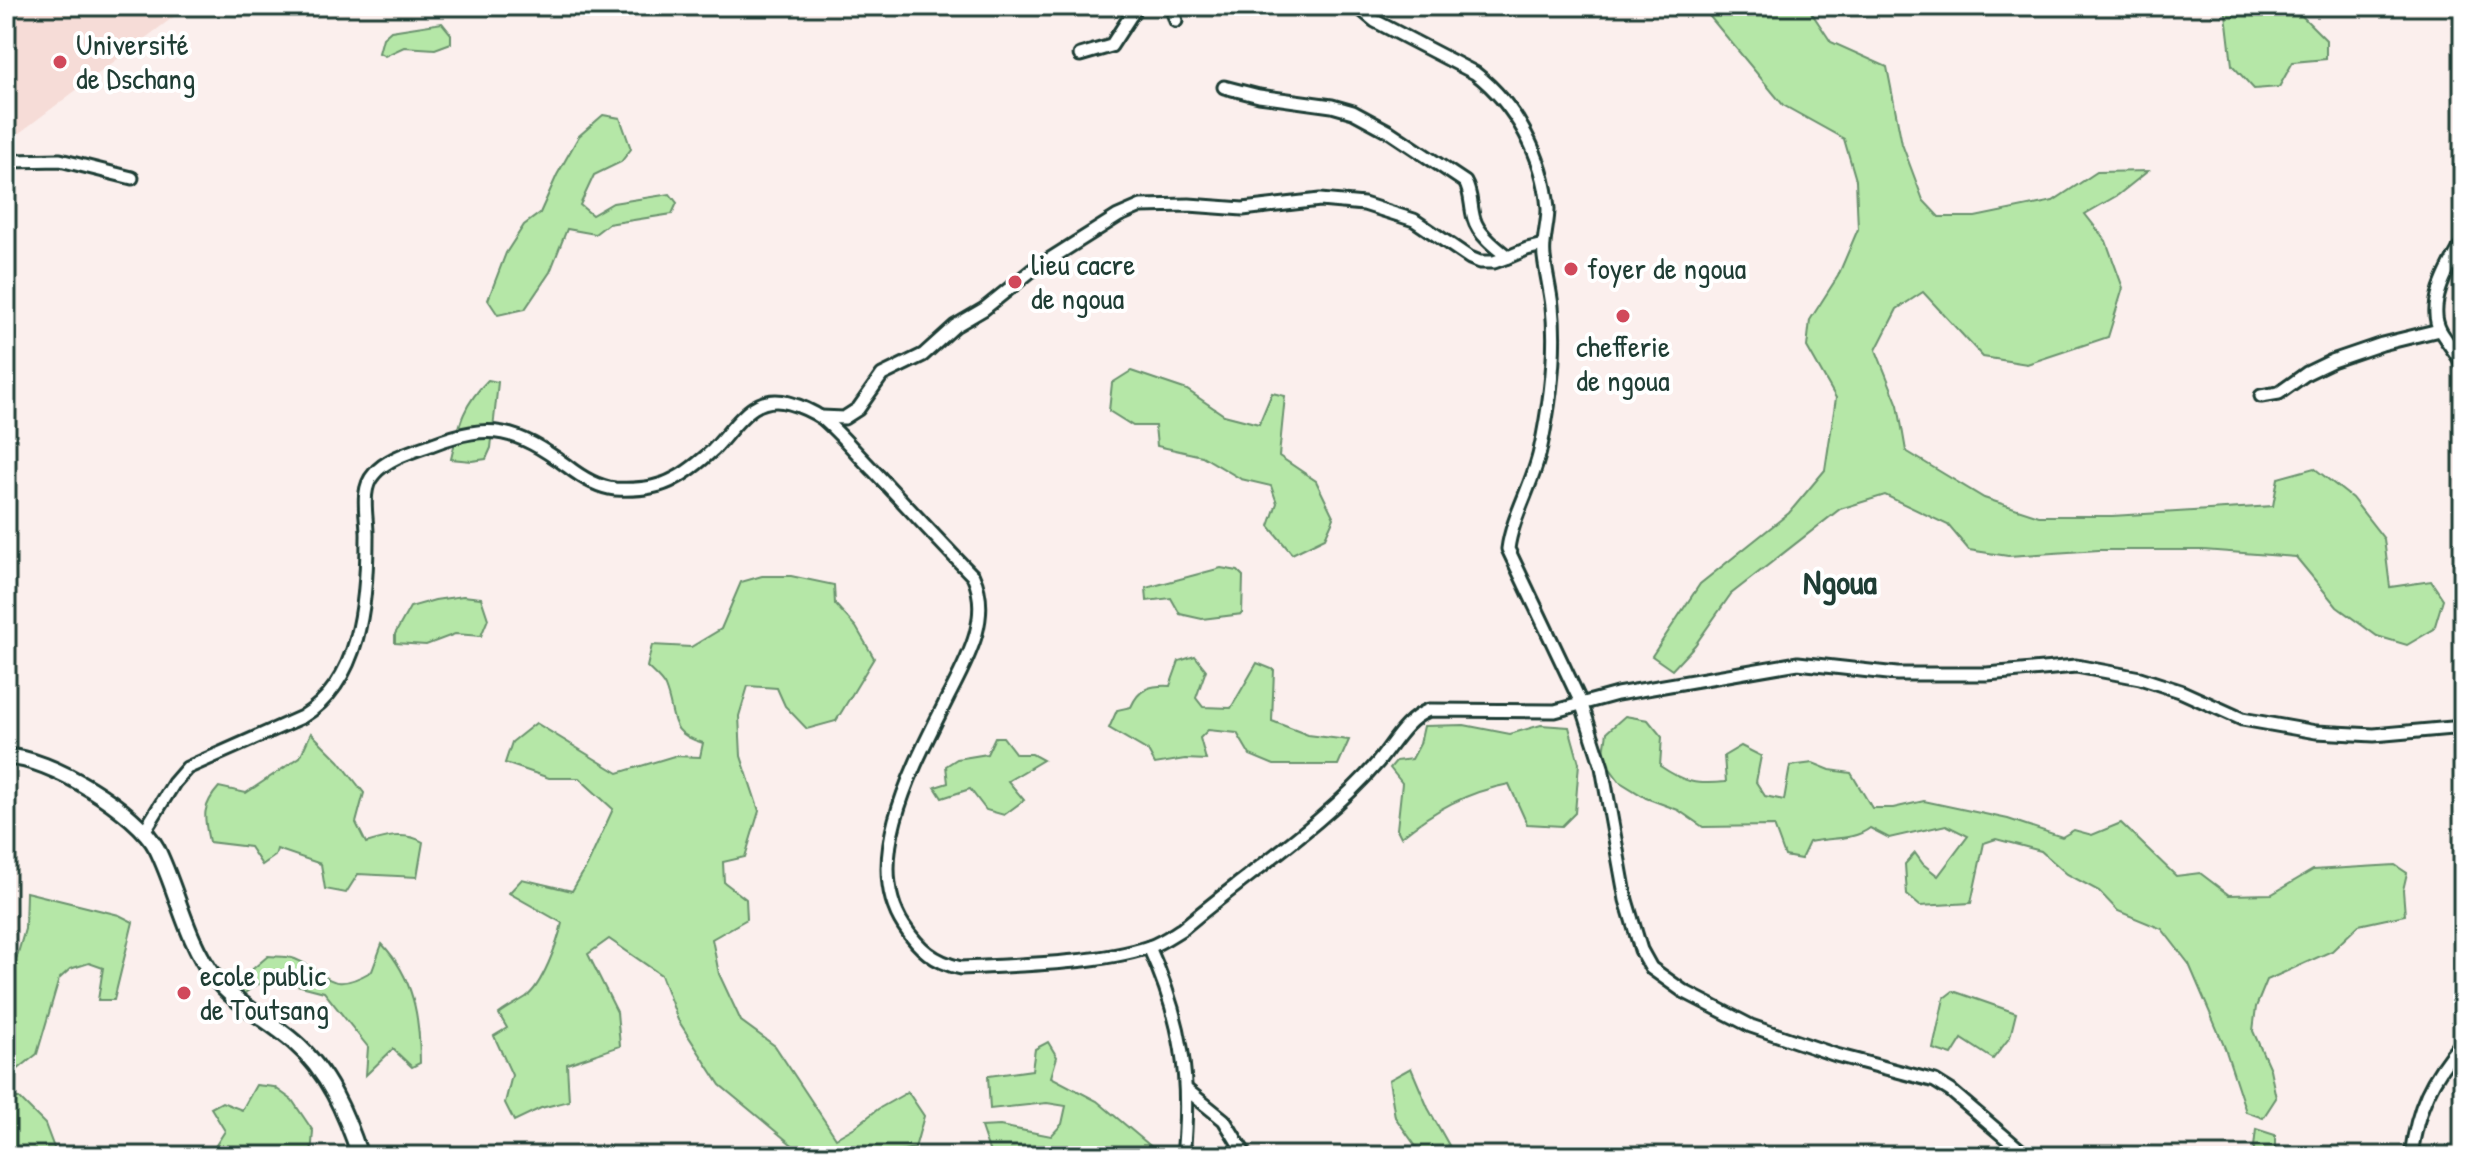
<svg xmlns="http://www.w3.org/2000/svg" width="2469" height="1162" font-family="'Patrick Hand',sans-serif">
<rect width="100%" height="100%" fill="#fbefed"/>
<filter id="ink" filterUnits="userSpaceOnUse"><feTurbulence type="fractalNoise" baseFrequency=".0125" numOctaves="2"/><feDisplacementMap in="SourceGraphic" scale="16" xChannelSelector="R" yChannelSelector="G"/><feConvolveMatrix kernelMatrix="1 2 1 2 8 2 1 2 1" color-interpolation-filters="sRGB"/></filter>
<g filter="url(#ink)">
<path fill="#f6dcd7" d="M6,6H188L6,143Z"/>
<g fill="#b5e7a7" stroke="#6a926e" stroke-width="2">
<path d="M1701,6H1807L1831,42L1887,67L1902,144L1923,200L1939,217H1975L2053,201L2097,172L2148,171L2118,195L2085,214L2106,241L2123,288L2108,337L2027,364L1983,357L1923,292L1897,309L1876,350L1898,405L1906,451L1984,498L2039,516H2112L2273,506L2278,478L2314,468L2352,498L2384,539L2390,587L2431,581L2443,599L2434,629L2407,645L2377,636L2337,607L2296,557L2203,550H2099L2008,556L1969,550L1948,525L1885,495L1840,509L1731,594L1695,645L1672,670L1652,656L1700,584L1789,513L1825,470L1836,398L1807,347L1810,320L1838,276L1858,229L1856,180L1844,139L1783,105Z"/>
<path d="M2223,6H2309L2301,15L2326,40V59L2293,62L2279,87L2254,89L2232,65L2226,14Z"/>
<path d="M442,23L451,34V43L435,49L404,47L385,56L379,53L383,38L391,31Z"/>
<path d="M603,115L620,118L631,149L621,162L594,175L580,205L592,215L613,203L670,194L677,203L672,214L608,224L595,234L567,229L550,272L525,309L498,315L488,300L506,253L524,225L540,213L557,175L579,136Z"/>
<path d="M1131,371L1187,390L1224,415L1259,424L1272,393L1285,396L1279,456L1316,481L1334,518L1325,538L1292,554L1269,526L1277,503L1271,486L1241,479L1202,456L1157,446L1155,426H1133L1109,411L1112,383Z"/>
<path d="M488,380L498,382L491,448L486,459L472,461L451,459C459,425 462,406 488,380Z"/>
<path d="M1221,568L1238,571L1243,576L1242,614L1202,619L1180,614L1171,598L1147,601L1146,588Z"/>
<path d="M762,576H791L834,585L835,604L856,627L874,658L836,721L807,729L785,706L777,688L748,686L739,716L741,756L759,811L745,857L723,862L724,882L746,899L747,919L712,939L719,974L741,1021L775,1046L836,1138L855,1127L878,1109L908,1092L924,1116L915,1148L869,1156H801L797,1149L720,1085L678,1020L661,975L609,939L588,954L617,1012L620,1046L567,1064L569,1101L541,1108L514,1121L505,1103L512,1075L494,1036L507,1028L499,1014C508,1007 517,1003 526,997C542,986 558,942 562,923L509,893L522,879L572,891L587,866L613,809L579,778H549L505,763L512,742L536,723L618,773L674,756L700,757L703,743C666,732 677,717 665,687C662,680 653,673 647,667L652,645L691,647L721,629L741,582Z"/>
<path d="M463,596L481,598L488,619L481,636L455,634L426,645L395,643V634L410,607L435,600Z"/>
<path d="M1195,656L1206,670L1196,698L1203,707L1231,708L1257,663L1274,670L1272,721L1308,735L1349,740L1338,765H1274L1250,755L1237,733L1208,730L1200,738L1206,760L1185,759L1155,764L1148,751L1109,728L1117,710L1131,707C1139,688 1151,685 1170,686L1179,661Z"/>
<path d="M1625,716L1648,720L1662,737L1660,766C1685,783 1696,785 1726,782L1724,756L1741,746L1761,756L1756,782L1765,796L1784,800L1790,766L1813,763L1830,770L1851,773L1872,808H1893L1924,801L2008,819L2062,837L2074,830L2092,835L2121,823L2176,876L2200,873L2229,895L2272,894L2313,870L2395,865L2407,873L2403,890L2405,915L2359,925L2332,951L2267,980L2256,1007L2253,1031L2270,1069L2276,1098L2263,1118L2246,1112L2225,1048L2189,964L2162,929L2118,911L2099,891L2067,874L2041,851L1996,839L1984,843L1971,903L1920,906L1907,895L1905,864L1915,853L1923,864L1938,876L1968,836L1946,825L1889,838L1870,828C1853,841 1830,837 1809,842L1801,859L1785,856L1774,826L1703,827L1678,810L1646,798L1620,782L1603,759L1607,732Z"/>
<path d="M1464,725L1510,734L1541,725L1569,727L1579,763L1575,813L1562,826L1527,824L1509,784C1467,792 1434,810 1401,837L1397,829L1402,783L1390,768L1396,761L1412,759L1420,744L1424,726Z"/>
<path d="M311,733L339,761L364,793L356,823L366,843C385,837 405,831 423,842L417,877L358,874L346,893L325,889L321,864L277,849L275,856L262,865L250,847L209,842C204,817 201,807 219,787L246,793L300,757Z"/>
<path d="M995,737H1003L1016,754H1032L1043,760L1008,781L1024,800L1004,815L986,810L970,789L942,798L935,787L948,783L946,766L957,759L987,754Z"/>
<path d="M26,892L119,915L133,922L114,1000H98L103,968L89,963L70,969L59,979L37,1054L12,1074L6,1066V994L25,929Z"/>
<path d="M382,944C414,978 420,1018 420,1063L412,1067L393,1049L366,1075L368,1047L324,992L297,985L257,984L241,996L236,987L248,973L268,956C276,957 287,956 295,959C331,974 329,996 372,971Z"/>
<path d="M1953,991L2016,1013L2010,1037L1993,1059L1962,1039L1952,1055L1933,1049L1944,998Z"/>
<path d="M1048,1042L1057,1057L1051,1077L1097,1101L1160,1154L1159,1156H991L981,1127L1000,1126L1051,1136L1062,1124L1066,1106L1047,1103L990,1109L988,1076L1032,1070L1035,1049Z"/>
<path d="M1411,1068L1428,1108L1455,1156H1420L1417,1148L1395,1117L1389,1080Z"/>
<path d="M256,1085L274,1087L292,1100L313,1131L311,1156H251L250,1152L235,1149L232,1156H209L225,1131L211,1108L222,1102L242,1110Z"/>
<path d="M6,1098H19L45,1124L57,1156H6Z"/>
<path d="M2256,1129L2275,1135V1156H2253Z"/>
</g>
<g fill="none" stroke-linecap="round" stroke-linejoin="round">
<g stroke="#1f3d34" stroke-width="17">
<g id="minor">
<path d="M1171,6L1176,21"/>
<path d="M1357,6L1375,21L1475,73C1516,105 1544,157 1548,209C1548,225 1542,241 1544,257C1546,273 1550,289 1552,306C1557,353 1550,404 1540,451C1533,484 1512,517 1508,549L1582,705L1602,767L1626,900L1641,950L1651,968L1683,991L1751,1026L1836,1055L1935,1081L1951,1091L2027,1156"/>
<path d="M1080,55L1111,46L1137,6"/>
<path d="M1224,87L1259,96L1332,106L1353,112L1390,132L1465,182C1472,194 1470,206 1474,219C1478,234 1496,248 1508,257L1527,249L1543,245"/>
<path d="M6,155L12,161L60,160L132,178"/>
<path d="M2463,242C2450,265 2425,305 2441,332C2448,343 2456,353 2463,365"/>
<path d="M2261,396L2279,393L2307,373L2332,361L2382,344L2439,330"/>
<path d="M821,417L844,418L858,409L882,375L923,355L955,326L984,309L1031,271L1118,216L1141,206L1189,205L1243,209L1320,200L1364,204L1414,220L1470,258L1480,262H1494L1508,257"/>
<path d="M145,830L174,783L187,768L302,717C361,681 367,602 367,538C368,519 359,490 374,474C387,458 414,451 433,444C491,422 516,429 567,466C581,477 597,487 615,489C634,490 658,488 674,479C688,472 702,460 713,450C735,428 752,392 789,403C800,406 813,412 822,418C840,433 856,453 873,470C906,505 939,541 973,576C992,617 967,660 948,697C917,760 860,859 904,926C919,949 934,962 961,968C1016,965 1098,964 1149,947C1161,943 1172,935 1182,929C1245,875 1325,824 1378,762C1393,744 1406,719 1429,710L1555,711L1617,694L1798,663L1897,674H1987L2076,666L2140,678L2180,691L2242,719L2316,732L2374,735L2463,727"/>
<path d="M1149,947C1182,1020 1191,1077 1183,1156"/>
<path d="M1187,1090L1224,1120L1246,1156"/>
<path d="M2411,1156C2417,1108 2431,1078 2463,1041"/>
</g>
</g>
<g stroke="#1f3d34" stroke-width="20">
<path id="tertiary" d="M6,757C48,756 138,812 157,849C178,892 185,938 214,977C236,1005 267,1018 294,1042C328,1071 346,1114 360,1156"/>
</g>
<use href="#minor" stroke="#fff" stroke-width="11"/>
<use href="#tertiary" stroke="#fff" stroke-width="14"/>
</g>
</g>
<g fill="#d1495b" stroke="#fff" stroke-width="3">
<circle cx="60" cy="62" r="8"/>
<circle cx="1571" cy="269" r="8"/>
<circle cx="1015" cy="282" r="8"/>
<circle cx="1623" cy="316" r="8"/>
<circle cx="184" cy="993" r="8"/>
</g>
<g text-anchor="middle" stroke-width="8" stroke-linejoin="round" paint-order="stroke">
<g font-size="30" fill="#1f3d34" stroke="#fff" text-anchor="start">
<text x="76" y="55">Université<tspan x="76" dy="34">de Dschang</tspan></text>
<text x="1031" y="275">lieu cacre<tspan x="1031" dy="34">de ngoua</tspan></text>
<text x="1587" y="279">foyer de ngoua</text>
<text x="1623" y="357" text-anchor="middle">chefferie<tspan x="1623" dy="34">de ngoua</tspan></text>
<text x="200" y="986">ecole public<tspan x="200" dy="34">de Toutsang</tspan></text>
</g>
<g font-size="34" font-weight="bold" fill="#1f3d34" stroke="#fff">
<text x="1840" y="594">Ngoua</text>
</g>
</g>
<rect width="2469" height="1162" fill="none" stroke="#fff" stroke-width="32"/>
<rect x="16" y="16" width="2437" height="1130" fill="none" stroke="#1f3d34" stroke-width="3" filter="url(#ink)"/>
</svg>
